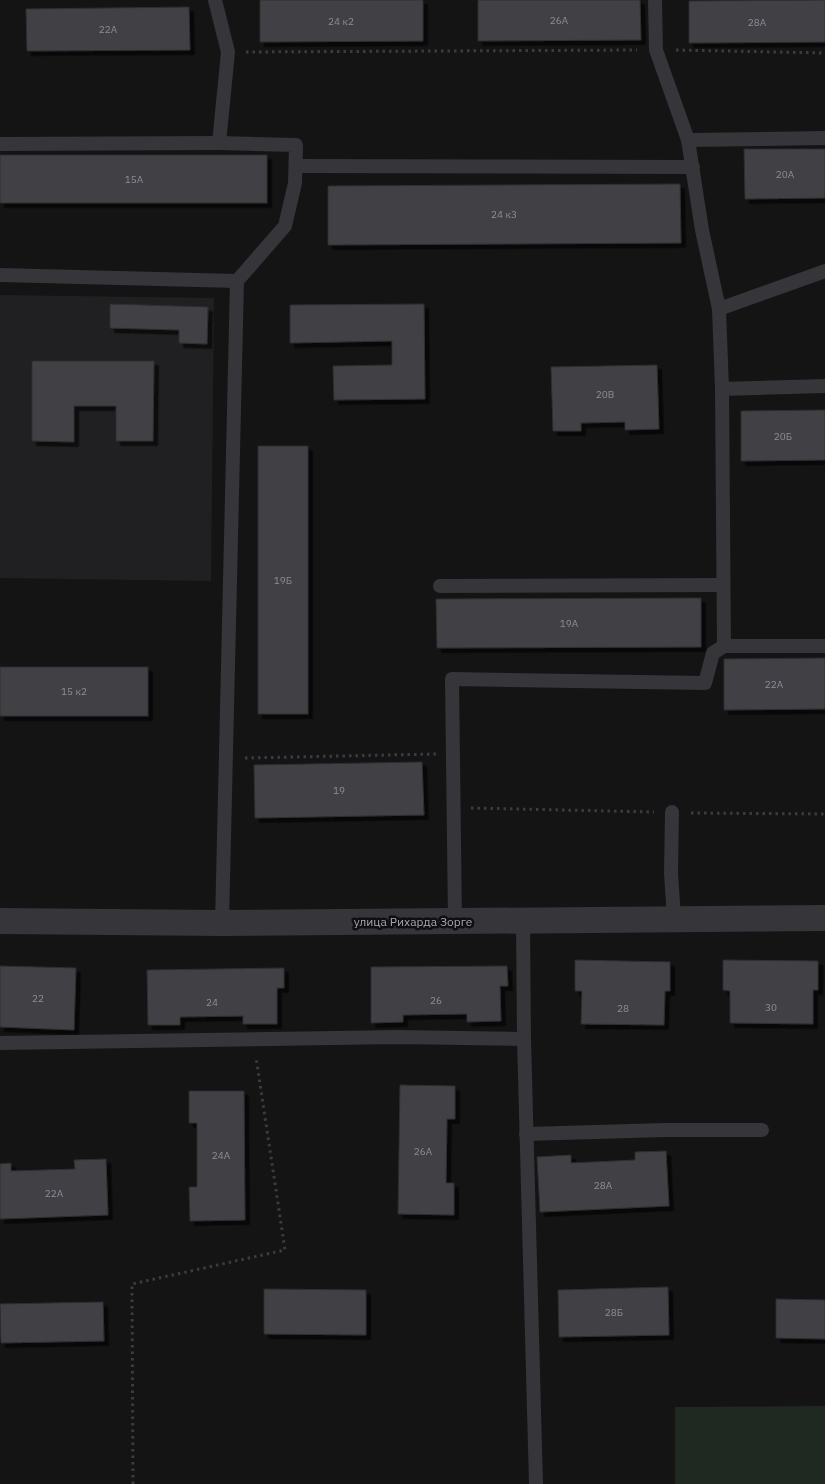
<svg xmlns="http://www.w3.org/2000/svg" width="825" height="1484" font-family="'IBM Plex Sans',sans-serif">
<defs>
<filter id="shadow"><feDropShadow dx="4.5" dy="4.5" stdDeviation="0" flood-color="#0009"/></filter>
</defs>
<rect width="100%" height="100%" fill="#141415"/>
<path fill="#202022" d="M0,295L214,298L211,581L0,578Z"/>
<path fill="#202822" d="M825,1406V1484H675V1407Z"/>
<g fill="#404145" stroke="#2e2e31" filter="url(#shadow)">
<path d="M260,0H423V41L260,42Z"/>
<path d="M478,0H640L641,40L478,41Z"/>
<path d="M825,0V42L689,43V1Z"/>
<path d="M189,7L190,50L27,51L26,9Z"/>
<path d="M744,149H825V198L745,199Z"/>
<rect x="0" y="155" width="267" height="48"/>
<path d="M680,184L681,243L328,245V186Z"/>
<path d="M110,304L208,307L207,344L179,343V330L110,328Z"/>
<path d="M424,304L425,399L334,400L333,366L392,365V341L290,343V305Z"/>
<path d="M32,361H154L153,441H116V406H74V442L32,441Z"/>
<path d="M657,365L659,429L625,430V422L581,423V431H553L551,367Z"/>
<path d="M825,410V460L741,461V411Z"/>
<rect x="258" y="446" width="50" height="268"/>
<path d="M701,598V647L437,648L436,599Z"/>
<path d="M825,658V709L724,710V659Z"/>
<rect x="0" y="667" width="148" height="49"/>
<path d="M422,762L424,815L255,818L254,765Z"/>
<path d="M575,960L670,962V991H665L664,1025L581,1024L582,991H575Z"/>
<path d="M723,960L818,961V990H813V1024L730,1023V991L723,990Z"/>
<path d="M0,966L76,968L74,1030L0,1027Z"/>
<path d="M507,966L508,986H500L501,1021L467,1022V1014L403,1015V1022L371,1023V967Z"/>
<path d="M284,968V988H277V1024H243V1016L180,1017V1025H148L147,970Z"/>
<path d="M400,1085L455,1086V1119H447L446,1183H454V1215L398,1214Z"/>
<path d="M189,1091H244L245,1220L190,1221L189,1187H197V1123H189Z"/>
<path d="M666,1151L669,1206L540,1212L537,1157L571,1155V1163L635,1160V1152Z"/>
<path d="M106,1159L108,1215L0,1219V1164L11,1163V1171L75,1169L74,1160Z"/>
<path d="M668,1287L669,1335L559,1337L558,1290Z"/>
<path d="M264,1289L366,1290V1335L264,1334Z"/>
<path d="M776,1299L825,1300V1339L776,1338Z"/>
<path d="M103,1302L104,1341L1,1343L0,1304Z"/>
</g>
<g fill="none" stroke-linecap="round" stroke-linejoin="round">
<g stroke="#3b3c41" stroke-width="3" stroke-dasharray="2.5 4" stroke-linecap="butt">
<path d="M676,50L825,53"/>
<path d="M246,52L637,50"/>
<path d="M245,758L436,754"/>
<path d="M471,808L654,812"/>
<path d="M691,813L825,814"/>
<path d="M133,1484L132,1284L285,1250L256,1057"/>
</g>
<g stroke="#35353a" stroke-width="14">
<path d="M215,0L228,52L219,143L296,145L295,183L285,226L237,281L222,923"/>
<path d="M655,0L656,50L688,140L702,230L719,309L722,389L825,386"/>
<path d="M688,140L825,138"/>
<path d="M0,144L219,143"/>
<path d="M296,166L693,167"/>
<path d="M0,275L237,281"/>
<path d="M719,309L825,271"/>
<path d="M722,389L724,646"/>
<path d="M440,586L723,585"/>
<path d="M672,812L671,873L674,919"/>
<path d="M455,921L452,679L705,683L713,653L724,646H825"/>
<path d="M523,921L524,1039L536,1484"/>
<path d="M0,1043L398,1037L524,1039"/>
<path d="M526,1134L665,1130H762"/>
</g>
<path stroke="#35353a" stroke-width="26" d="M0,921L222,923L825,918"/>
</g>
<g text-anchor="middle" stroke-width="5" stroke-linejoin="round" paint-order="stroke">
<g font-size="10" fill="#8c8e99">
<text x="559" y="24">26А</text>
<text x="341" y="25">24 к2</text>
<text x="757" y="26">28А</text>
<text x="108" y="33">22А</text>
<text x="785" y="178">20А</text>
<text x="134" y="183">15А</text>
<text x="504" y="218">24 к3</text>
<text x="605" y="398">20В</text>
<text x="783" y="440">20Б</text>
<text x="283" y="584">19Б</text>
<text x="569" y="627">19А</text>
<text x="774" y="688">22А</text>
<text x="74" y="695">15 к2</text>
<text x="339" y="794">19</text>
<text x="38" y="1002">22</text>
<text x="436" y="1004">26</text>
<text x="212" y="1006">24</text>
<text x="771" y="1011">30</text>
<text x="623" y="1012">28</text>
<text x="423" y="1155">26А</text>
<text x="221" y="1159">24А</text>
<text x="603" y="1189">28А</text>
<text x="54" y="1197">22А</text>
<text x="614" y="1316">28Б</text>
</g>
<g font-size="12" fill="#a6a8b5" stroke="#0f0f10">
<text x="413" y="926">улица Рихарда Зорге</text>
</g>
</g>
</svg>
